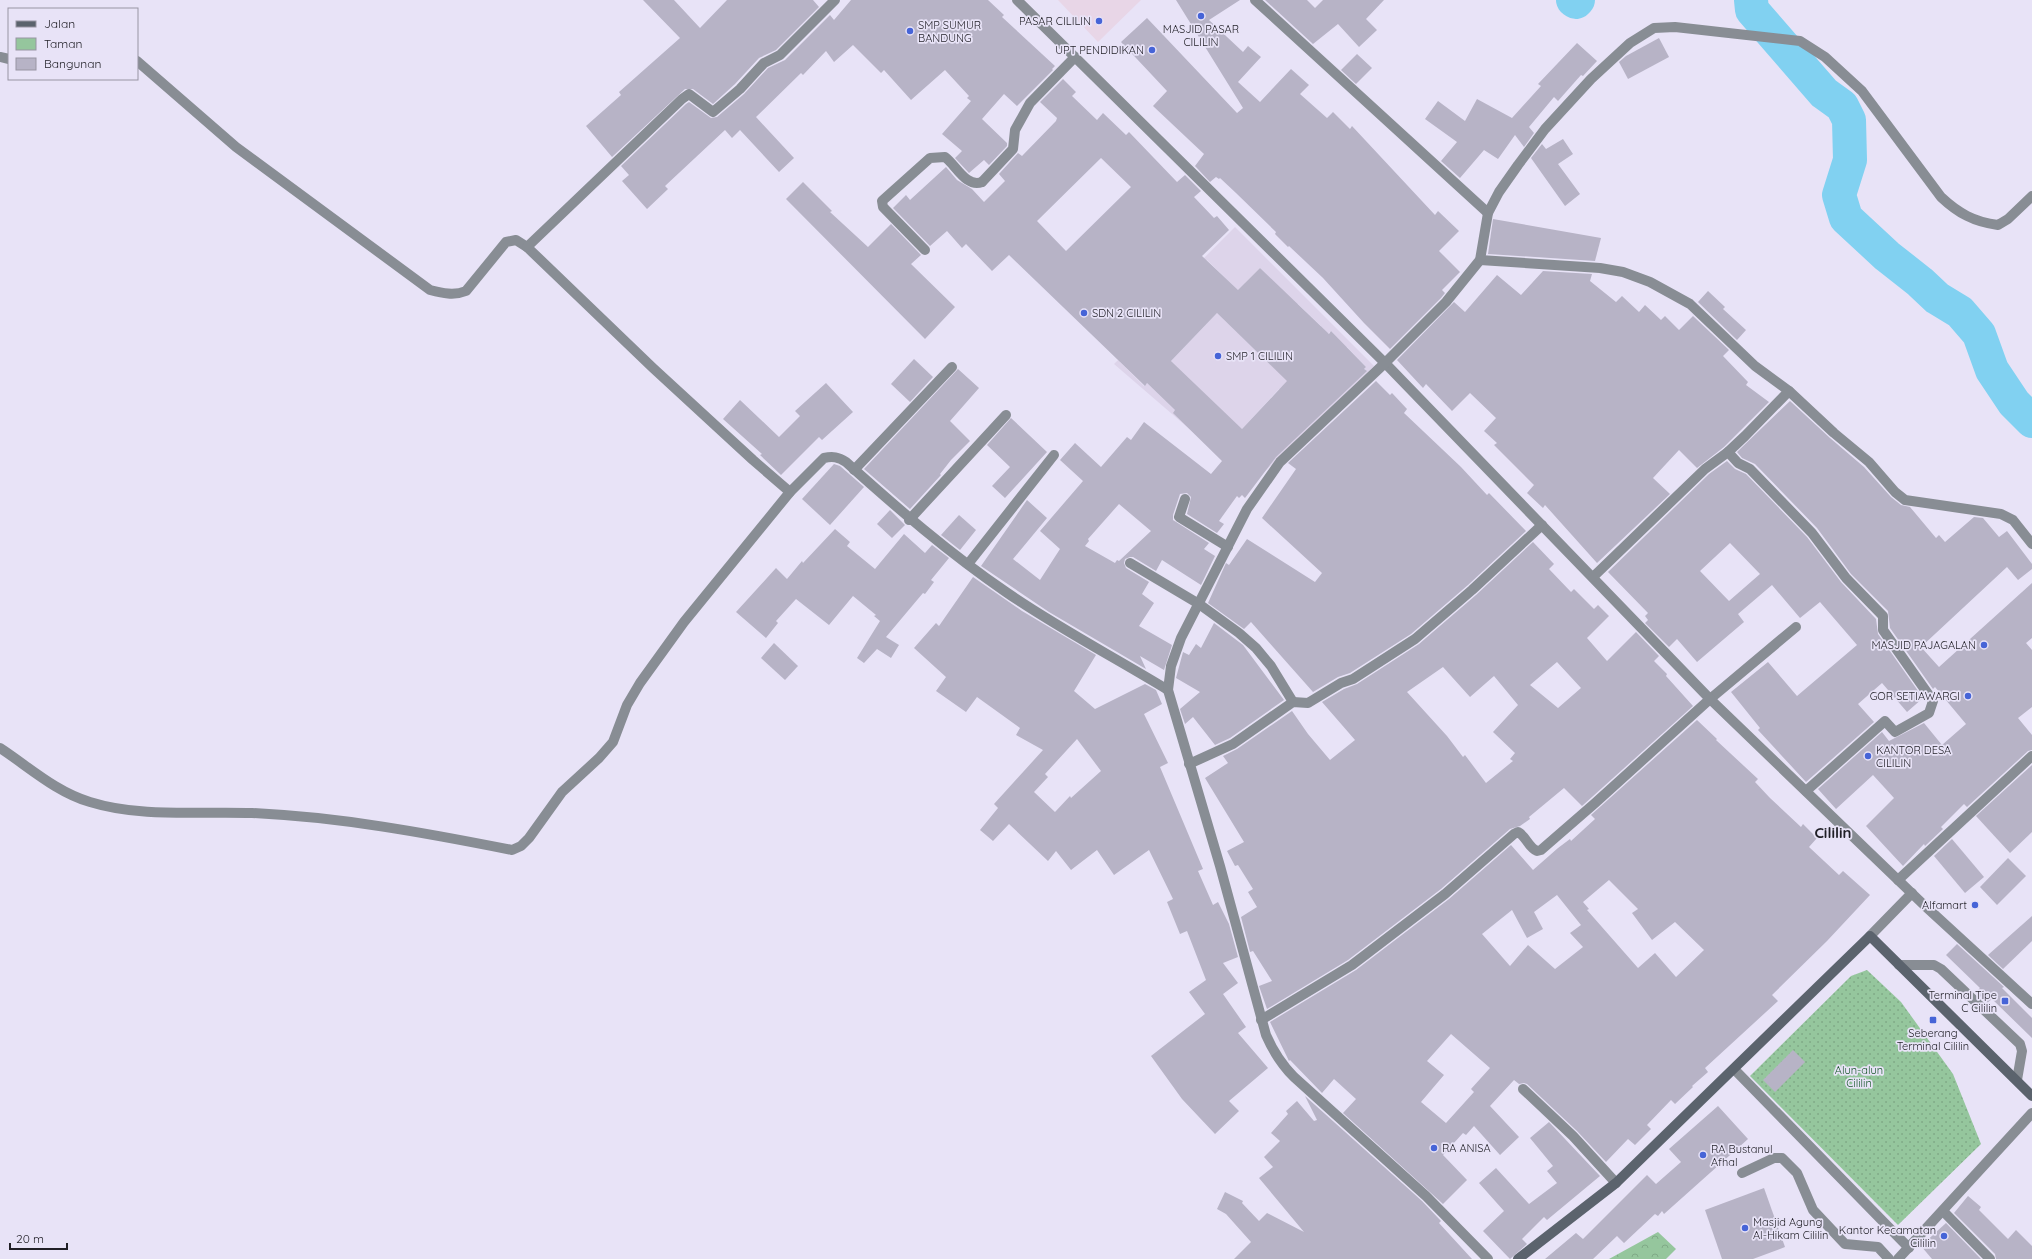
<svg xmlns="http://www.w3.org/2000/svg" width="2032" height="1259" font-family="Quicksand,sans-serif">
<defs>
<pattern id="green-dots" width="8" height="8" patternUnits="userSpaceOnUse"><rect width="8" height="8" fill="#95c69d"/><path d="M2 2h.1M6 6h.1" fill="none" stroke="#80aa87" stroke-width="1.8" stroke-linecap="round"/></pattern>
<pattern id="forest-crowns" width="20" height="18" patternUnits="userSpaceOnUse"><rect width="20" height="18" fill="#95c69d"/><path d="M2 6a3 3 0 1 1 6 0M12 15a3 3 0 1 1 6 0" fill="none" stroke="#80aa87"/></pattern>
</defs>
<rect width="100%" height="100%" fill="#e8e3f7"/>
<path fill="#e8d6e7" d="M1058,0H1141L1098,42Z"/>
<path fill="#ddd4ea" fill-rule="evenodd" d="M1235,227L1374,366L1256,480L1208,445L1114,364L1163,316L1186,287L1183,279ZM1207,260L1297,348L1276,370L1217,313L1171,361L1234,422L1212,446L1147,383L1144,386L1120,362L1142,338L1144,340L1194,288L1187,281ZM1260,268L1276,284L1262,299L1245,283ZM1276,285L1294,301L1282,315L1264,299ZM1298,304L1321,326L1305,343L1282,320ZM1331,331L1343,344L1324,362L1312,349ZM1347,347L1366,367L1345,387L1326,368ZM1302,351L1339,386L1321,405L1284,371ZM1279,389L1304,413L1254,468L1228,444Z"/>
<path fill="url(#green-dots)" d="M1867,970L1901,1002L1953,1074L1981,1144L1898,1225L1750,1076L1851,976Z"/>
<path fill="url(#forest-crowns)" d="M1658,1232L1676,1249L1666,1259H1609Z"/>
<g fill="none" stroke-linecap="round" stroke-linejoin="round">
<g stroke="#81d1f1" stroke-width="34">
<path d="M1573,0L1576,2L1578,0"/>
<path d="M1751,0L1752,10L1824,93L1842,106L1849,120L1850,160L1839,195L1846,218L1887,256L1920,282L1937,298L1960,312L1979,334L1992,370L2014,403L2032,421"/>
</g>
</g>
<g fill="#b7b3c6" fill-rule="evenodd">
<path d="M643,0H674L700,28L727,0H813L819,7L776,50L759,58L735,84L713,104L693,89H685L612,157L586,126L621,95L619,92L680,38Z"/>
<path d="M851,0H988L1004,15L1002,17L1055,66L1052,69L1053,70L1017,106L1004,94L982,119L1007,143V146L989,165L984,160L969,173L955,158L962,151L942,134L971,101L967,98L969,96L945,70L911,100L884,70L881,73L853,45L834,62L826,51L803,75L801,73L756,117L794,158L779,172L740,130L732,138L725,130L665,186L668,189L647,209L622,181L629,175L621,166L686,104L689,102L711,118L717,117L744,94L768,68L785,60L830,15L834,20Z"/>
<path d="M1176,0H1240L1209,20L1243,52L1248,46L1261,57L1238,82L1260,102L1291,69L1309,85L1300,94L1327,118L1333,112L1350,129L1352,126L1435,215L1438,211L1459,231L1439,251L1460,272L1442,290L1445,293L1441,298L1390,349L1364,323L1323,278L1289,246L1288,247L1275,234L1276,232L1236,193L1220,178L1219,179L1216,177L1210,182L1195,166L1204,154L1153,106L1167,91L1121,42L1147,18L1237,113L1243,108Z"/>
<path d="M1265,0H1307L1315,8L1323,0H1384L1366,19L1377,30L1359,47L1338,24L1313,44Z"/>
<path d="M1659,38L1669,57L1628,79L1619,62L1626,56Z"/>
<path d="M1577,43L1597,61L1583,76L1581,75L1558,101L1554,97L1529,127L1534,133L1524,147L1515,135L1498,159L1484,150L1460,178L1441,161L1457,142L1425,119L1438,101L1465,121L1477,99L1512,118L1541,86L1538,84Z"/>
<path d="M1357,54L1372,68L1356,84L1341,70Z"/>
<path d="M1063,79L1076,92L1072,96L1097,120L1103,113L1126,135L1129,132L1177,182L1185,175L1201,191L1194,197L1214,218L1217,216L1229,230L1202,256L1238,290L1260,268L1329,334L1331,331L1366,367L1364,369L1367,371L1276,457L1245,498L1242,495L1239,498L1237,496L1219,521L1224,524L1217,533L1187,514L1191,497L1187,493L1180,494L1173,515V520L1209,543L1204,549L1215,556L1201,585L1162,560L1156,571L1133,557H1130L1125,559L1124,563L1126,568L1149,582L1142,594L1154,603L1139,626L1172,645L1164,670L1140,656L1146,669L1049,612L981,566L1027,500L1047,518L1013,559L1040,580L1060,549L1040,531L1083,481L1060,460L1075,443L1101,467L1127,437L1131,440L1144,422L1211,474L1222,461L1173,413L1175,410L1147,383L1145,386L1009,255L992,271L966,244L962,248L947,231L930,246L893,208L906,195L910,200L946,167L957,180L972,189L984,202L1005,181L999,174L1018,153L1022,156L1056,121L1057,118L1040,102ZM1101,158L1131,187L1066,251L1037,221ZM1217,313L1287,381L1242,429L1171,361ZM1119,504L1151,531L1119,561L1117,560L1115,563L1085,546L1089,541L1088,539Z"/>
<path d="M1563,139L1573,154L1558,164L1580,194L1565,206L1531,158L1542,144L1546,149Z"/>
<path d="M803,182L832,211L830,212L868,247L891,224L921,255L911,264L955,307L925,339L786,199Z"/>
<path d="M1493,219L1601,238L1595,261L1488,254Z"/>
<path d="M1543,271L1592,274L1590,281L1616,302L1622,296L1639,312L1645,305L1661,320L1665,316L1679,330L1693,316L1729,350L1723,356L1748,382L1746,385L1769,402L1724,447L1697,468L1679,450L1653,478L1670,494L1597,563L1545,505L1543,508L1527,493L1534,485L1494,445L1497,443L1484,431L1496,418L1470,393L1452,411L1426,384L1423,388L1397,360L1454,302L1465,312L1497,275L1521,295Z"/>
<path d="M1708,291L1725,307L1723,309L1746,330L1737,340L1698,302Z"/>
<path d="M914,359L933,377L910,402L891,384Z"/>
<path d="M958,369L979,388L950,421L970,441L951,460L940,474L941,475L910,509L864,469Z"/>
<path d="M1376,381L1390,395L1392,393L1407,409L1404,413L1461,467L1487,495L1489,493L1526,531L1468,585L1411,634L1350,673L1338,677L1313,692L1251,622L1244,629L1208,603L1226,563L1229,565L1247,539L1315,582L1322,573L1262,518L1296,469L1288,463Z"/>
<path d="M826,383L853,412L822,440L819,437L781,475L760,455L762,454L723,419L740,400L779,437L800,416L795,411Z"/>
<path d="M1790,401L1830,438L1864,467L1891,497L1901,505L1910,507L1936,538L1939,535L1945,542L1974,517L1983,518L1999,537L2007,531L2032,564V569L2018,580L2007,567L1921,647L1939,667L2032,583V638L2026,643L2032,650V707L2018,718L2032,735V750L2028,751L1967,807L1964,804L1941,827L1943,829L1925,846L1924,844L1903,866L1866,826L1894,798L1873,775L1836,809L1818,789L1882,732L1889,741L1924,723L1942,745L1966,724L1935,687L1933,689L1890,628L1888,611L1851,574L1817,528L1755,464L1742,458L1737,452Z"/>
<path d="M1011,418L1047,452L1005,498L992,486L1010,467L987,445Z"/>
<path d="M1727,461L1735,469L1746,474L1807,537L1841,582L1876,619L1878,634L1923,698L1907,712L1882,683L1858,704L1874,722L1806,782L1758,730L1760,728L1731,692L1768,662L1797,696L1857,645L1820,602L1800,618L1772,585L1738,614L1744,622L1697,662L1677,639L1669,647L1645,623L1648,620L1645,616L1648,613L1608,572L1709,474ZM1730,543L1760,574L1729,601L1700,571Z"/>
<path d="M834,464L840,466L864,487L830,525L802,499Z"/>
<path d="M890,510L905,525L892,538L877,524Z"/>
<path d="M959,515L976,530L960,550L941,535Z"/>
<path d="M835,529L850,542L847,546L875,569L904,534L925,553L932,545L949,558L931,580L934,582L925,594L923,593L886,637L899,645L891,658L877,649L864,663L857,658L880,621L874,616L876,615L853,596L829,625L796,599L776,621L778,623L766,638L736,612L776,568L787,579L802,561L803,563Z"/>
<path d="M1533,542L1554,564L1549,569L1571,592L1574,589L1594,609L1598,605L1609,616L1587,638L1607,661L1636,632L1659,656L1654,661L1667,674L1666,676L1693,706L1582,806L1564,788L1529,817L1530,819L1520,826L1510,829L1441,889L1348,960L1267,1009L1259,986L1272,981L1253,951L1250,952L1241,917L1257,907L1248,892L1253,889L1238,865L1235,866L1227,851L1244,842L1205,778L1228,763L1223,756L1237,749L1292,711L1308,734L1330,760L1355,740L1322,702L1344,689L1357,684L1419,644L1476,595ZM1557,662L1581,688L1558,708L1530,685ZM1443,667L1470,697L1494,676L1518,705L1493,732L1515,753L1510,759L1513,761L1486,783L1465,755L1463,757L1447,736L1407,692Z"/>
<path d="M973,577L1022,611L1096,655L1074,691L1095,709L1145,684L1156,690L1162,704L1144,714L1168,763L1160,767L1203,869L1198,871L1213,905L1218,902L1229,924L1238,957L1223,963L1238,983L1223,994L1246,1027L1238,1033L1268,1068L1229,1101L1239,1111L1215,1134L1182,1099L1151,1056L1205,1014L1189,992L1206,980L1187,931L1180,934L1167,902L1173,899L1149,850L1114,875L1097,850L1071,870L1056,851L1048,861L1009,824L993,841L980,830L998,808L994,804L1043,750L1016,735L1020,728L977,697L966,712L936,691L946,677L914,648L936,623L939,626ZM1077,739L1101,771L1071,798L1070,796L1055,812L1034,792L1048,777L1045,774Z"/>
<path d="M1214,623L1243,645L1284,700L1230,738L1215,745L1193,717L1185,724L1180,709L1200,692L1176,678L1183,652L1189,655L1196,644L1201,648Z"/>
<path d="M774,643L798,666L785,680L761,658Z"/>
<path d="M1697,720L1717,739L1716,740L1758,779L1755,782L1770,798L1801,827L1803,824L1817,838L1809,847L1839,875L1843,871L1870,895L1827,941L1772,995L1778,1001L1705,1068L1708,1072L1692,1086L1693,1087L1675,1104L1671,1100L1647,1125L1651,1129L1635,1145L1628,1139L1606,1162L1577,1131L1527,1084L1524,1083L1519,1084L1514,1080L1490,1106L1519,1137L1500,1155L1474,1126L1466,1135L1463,1133L1443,1155L1467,1180L1443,1204L1343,1113L1356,1099L1334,1079L1322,1093L1290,1060L1289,1061L1270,1022L1356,970L1449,899L1511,845L1533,870L1558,848L1570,839L1571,841L1595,819L1591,815ZM1609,880L1638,909L1632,913L1652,940L1675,922L1704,950L1676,977L1655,953L1638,968L1587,910L1589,909L1583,902ZM1557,895L1581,925L1570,933L1583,947L1555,969L1528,945L1510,966L1482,934L1512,910L1527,938L1543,929L1534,912ZM1451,1034L1490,1068L1471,1089L1474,1092L1446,1123L1421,1102L1444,1075L1427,1061Z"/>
<path d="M2032,765V832L2010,853L1976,816Z"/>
<path d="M1952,839L1984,877L1965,893L1934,856Z"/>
<path d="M2008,858L2026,876L1997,905L1980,887Z"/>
<path d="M2032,916V941L2003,969L1988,955Z"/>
<path d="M1957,944L2004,987L2002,988L2032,1018V1038L1992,999L1987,1003L1976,992L1980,988L1946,955Z"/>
<path d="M1793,1050L1805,1062L1775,1092L1763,1080Z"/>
<path d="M1305,1096L1422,1201L1441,1221L1439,1223L1472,1259H1234L1251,1242L1226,1214L1217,1209L1225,1192L1243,1201L1242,1203L1259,1221L1267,1213L1304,1232L1259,1178L1273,1167L1264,1157L1280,1141L1271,1133L1288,1114L1286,1111L1297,1101L1314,1121L1317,1120Z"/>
<path d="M1718,1106L1748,1139L1664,1214L1662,1211L1658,1216L1655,1214L1624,1243L1617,1236L1593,1259H1545L1576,1233L1583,1239L1647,1175L1656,1184L1681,1162L1669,1149Z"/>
<path d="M1549,1122L1600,1176L1547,1220L1544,1217L1522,1239L1527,1244L1510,1259L1483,1231L1504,1211L1479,1183L1496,1168L1529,1204L1557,1183L1547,1171L1553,1166L1530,1138Z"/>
<path d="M1764,1188L1785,1247L1753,1259H1722L1705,1210Z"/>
<path d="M1968,1196L1981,1207L1979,1210L2008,1239L2016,1230L2032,1246V1259H1996L1995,1254L1954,1213Z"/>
<path d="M1946,1223L1981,1259H1932L1921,1246Z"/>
</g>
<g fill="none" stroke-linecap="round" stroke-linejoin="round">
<g stroke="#888d94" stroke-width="10">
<path d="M925,250L883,207L882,201L930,158L945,157C956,165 966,188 982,182"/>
<path d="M1710,699L1796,627"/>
<path d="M1899,965H1934L1941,969L2020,1044L2022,1051L2017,1080"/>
<path d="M1742,1173L1774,1158H1782L1797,1173L1813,1210L1845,1244L1878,1247L1889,1259"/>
</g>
<g stroke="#888d94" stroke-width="10">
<path d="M1017,0L1385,363L1710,699L1924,905L2032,1004"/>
<path d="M1255,0L1488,213"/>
<path d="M0,57L9,59"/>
<path d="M137,61L236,147L430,290C442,293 454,296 466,291L506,242L516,240L527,247L653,368L753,460L790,492"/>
<path d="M982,182L1013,149L1015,130L1030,103L1075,57"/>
<path d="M527,247L682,99L689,94L713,112L740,89L764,63L780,55L835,0"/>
<path d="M1480,260L1600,268L1623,272L1650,282L1690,304L1755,366L1789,391L1834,433L1869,462L1895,492L1905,500L2001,514L2013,520L2032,544"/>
<path d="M1728,452L1738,463L1750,469L1812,533L1846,578L1883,616V630L1933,701L1929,713L1895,732L1885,721L1806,791"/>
<path d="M854,470L952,367"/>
<path d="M1185,499L1179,517L1228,547"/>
<path d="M909,520L1006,415"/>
<path d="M1130,563L1199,604L1239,633L1256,648L1271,666L1293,702"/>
<path d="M968,564L1054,455"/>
<path d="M1593,577L1705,469L1728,452L1745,436L1789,391"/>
<path d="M0,748C29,767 56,792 90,802C141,818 199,811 252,813C340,817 426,833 512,850L521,846L529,838L562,792L599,758L613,742L627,705L640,683L684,622L790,492L824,458C833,456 838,457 846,462C897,508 949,553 1006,592C1058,628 1114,657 1168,690"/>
<path d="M1189,764L1233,744L1293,702L1308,703L1341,683L1353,679L1415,639L1472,590L1542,525"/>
<path d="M1898,880L2032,756"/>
<path d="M1870,936L1912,893"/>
<path d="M1261,1020L1352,965L1445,894L1514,834L1518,832C1526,836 1528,847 1537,851L1541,850L1594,804L1710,699"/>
<path d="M1734,1069L1909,1248"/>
<path d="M1523,1089L1573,1136L1616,1183"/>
<path d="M1943,1211L1990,1259"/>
<path d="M1488,1259L1426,1196L1294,1077C1281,1064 1273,1051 1266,1035L1220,866L1168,690L1171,666L1181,638L1247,509L1280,462L1385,363L1446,302L1480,260L1488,213L1499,192L1518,165L1545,129L1591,79L1630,43L1654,28L1675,27L1800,41L1825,57L1862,91L1941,197C1958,213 1974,222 1998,225L2008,219L2032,196"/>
<path d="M1898,1259L2032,1113"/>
</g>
<path stroke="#5b636d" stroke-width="10" d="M1518,1259L1616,1183L1870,936L2032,1096"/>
</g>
<g fill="#4664d7" stroke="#e8e3f7" stroke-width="1.5">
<circle cx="1201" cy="16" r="4"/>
<circle cx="1099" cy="21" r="4"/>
<circle cx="910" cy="31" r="4"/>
<circle cx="1152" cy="50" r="4"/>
<circle cx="1084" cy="313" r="4"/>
<circle cx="1218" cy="356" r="4"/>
<circle cx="1984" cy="645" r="4"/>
<circle cx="1968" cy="696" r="4"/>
<circle cx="1868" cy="756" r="4"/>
<circle cx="1975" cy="905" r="4"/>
<rect x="2001" y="997" width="8" height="8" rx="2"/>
<rect x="1929" y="1016" width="8" height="8" rx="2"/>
<circle cx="1434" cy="1148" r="4"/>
<circle cx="1703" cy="1155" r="4"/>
<circle cx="1745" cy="1228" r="4"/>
<circle cx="1944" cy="1236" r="4"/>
</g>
<g text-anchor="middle" stroke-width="3.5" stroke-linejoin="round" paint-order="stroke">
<g font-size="11" fill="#201f26" stroke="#e8e3f7" text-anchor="end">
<text x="1091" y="25">PASAR CILILIN</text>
<text x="918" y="29" text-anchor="start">SMP SUMUR<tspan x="918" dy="13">BANDUNG</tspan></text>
<text x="1201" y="33" text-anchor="middle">MASJID PASAR<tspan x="1201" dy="13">CILILIN</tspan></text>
<text x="1144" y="54">UPT PENDIDIKAN</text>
<text x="1092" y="317" text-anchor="start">SDN 2 CILILIN</text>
<text x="1226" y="360" text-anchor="start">SMP 1 CILILIN</text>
<text x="1976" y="649">MASJID PAJAGALAN</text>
<text x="1960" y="700">GOR SETIAWARGI</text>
<text x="1876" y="754" text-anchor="start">KANTOR DESA<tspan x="1876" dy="13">CILILIN</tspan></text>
<text x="1967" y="909">Alfamart</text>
<text x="1997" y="999">Terminal Tipe<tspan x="1997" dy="13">C Cililin</tspan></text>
<text x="1933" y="1037" text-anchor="middle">Seberang<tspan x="1933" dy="13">Terminal Cililin</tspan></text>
<text x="1442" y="1152" text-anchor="start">RA ANISA</text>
<text x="1711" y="1153" text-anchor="start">RA Bustanul<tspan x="1711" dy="13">Afhal</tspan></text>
<text x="1753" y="1226" text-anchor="start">Masjid Agung<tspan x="1753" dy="13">Al-Hikam Cililin</tspan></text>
<text x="1936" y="1234">Kantor Kecamatan<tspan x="1936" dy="13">Cililin</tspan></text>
</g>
<g font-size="11" fill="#19582c" stroke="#e8e3f7">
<text x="1859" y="1074">Alun-alun<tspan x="1859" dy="13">Cililin</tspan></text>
</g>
<g font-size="15" font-weight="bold" fill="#201f26" stroke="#e8e3f7">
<text x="1833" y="838">Cililin</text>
</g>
</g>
<rect x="8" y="8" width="130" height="72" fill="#e8e3f7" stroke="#9895a3"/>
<rect x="16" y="21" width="20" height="6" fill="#5b636d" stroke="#9895a3"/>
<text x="44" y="28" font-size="12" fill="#201f26">Jalan</text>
<rect x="16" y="38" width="20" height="12" fill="#95c69d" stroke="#9895a3"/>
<text x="44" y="48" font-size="12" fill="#201f26">Taman</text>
<rect x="16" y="58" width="20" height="12" fill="#b7b3c6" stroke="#9895a3"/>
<text x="44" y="68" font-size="12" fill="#201f26">Bangunan</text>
<path d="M10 1243v6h57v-6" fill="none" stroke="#201f26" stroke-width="2"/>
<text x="16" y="1243" font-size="12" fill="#201f26" stroke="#e8e3f7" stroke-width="3" paint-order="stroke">20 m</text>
</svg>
